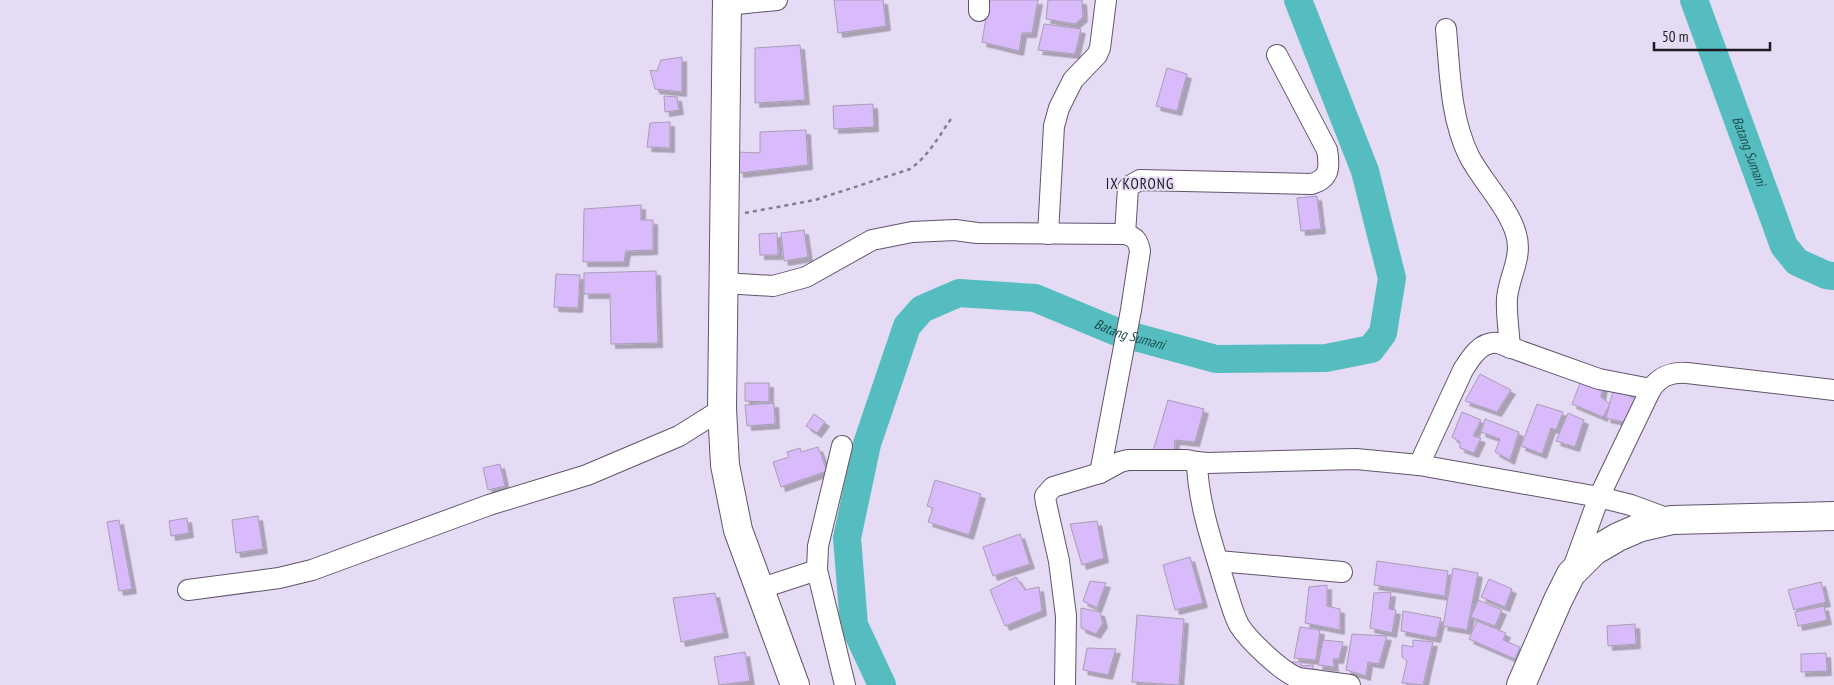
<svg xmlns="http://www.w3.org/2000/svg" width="1834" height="685" font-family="'PT Sans Narrow',sans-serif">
<defs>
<filter id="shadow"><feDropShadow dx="4.5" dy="4.5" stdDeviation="0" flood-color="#0004"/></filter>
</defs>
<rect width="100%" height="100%" fill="#e6dbf4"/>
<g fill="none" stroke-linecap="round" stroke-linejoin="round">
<g stroke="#55bdc0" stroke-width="28">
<path id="s1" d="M1694,0L1784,246L1797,262L1826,275L1834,276"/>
<path id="s2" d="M882,685L854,625L847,538L867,444L907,326L922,309L959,293L1035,298L1117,332L1216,359L1326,358L1371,349L1383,333L1392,278L1365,171L1298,0"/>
</g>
</g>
<g fill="#d9bafb" stroke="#a79db4" filter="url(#shadow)">
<path d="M834,0H883L886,26L838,33Z"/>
<path d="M989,0H1038L1032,33H1022L1019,51L982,42Z"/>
<path d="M1048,0H1082L1083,17L1075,24L1046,19Z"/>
<path d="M1044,24L1081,29L1075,54L1038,50Z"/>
<path d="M800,45L805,100L755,103V48Z"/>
<path d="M682,57V92L655,89L650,70L657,71L661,60Z"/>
<path d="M1167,68L1187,74L1177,111L1156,106Z"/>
<path d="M664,96L677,97L679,110L665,112Z"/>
<path d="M873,104L874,127L834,129L833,106Z"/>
<path d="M670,122V148L647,147L650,123Z"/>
<path d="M806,130L808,165L739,173L737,152L760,153V132Z"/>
<path d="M1317,196L1321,229L1301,231L1297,198Z"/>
<path d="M641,205V220H653V250L626,251L624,262H583L584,209Z"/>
<path d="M804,230L808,257L784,261L781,233Z"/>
<path d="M777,233L778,255H760L759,234Z"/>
<path d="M656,271L658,343L611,344L610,294H584V273Z"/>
<path d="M556,274L580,275L578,308L554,307Z"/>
<path d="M1480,374L1511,390L1497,412L1465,401Z"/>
<path d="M1582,378L1603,385L1601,397L1610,404L1603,417L1572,404Z"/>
<path d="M745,383H769V402L745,401Z"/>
<path d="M1614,387L1628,389L1629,396L1640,401L1628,423L1606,418Z"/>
<path d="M1168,400L1204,409L1195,442L1175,440L1174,456L1153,451Z"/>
<path d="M774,403L775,424L747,426L745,405Z"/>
<path d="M1537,404L1563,412L1556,430L1551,428L1542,454L1521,446Z"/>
<path d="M1462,412L1481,420L1473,436L1481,438L1474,453L1460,448V442L1452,437Z"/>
<path d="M1568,413L1584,420L1575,447L1556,441Z"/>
<path d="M814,414L825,422L817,433L806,426Z"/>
<path d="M1485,419L1519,432L1510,460L1495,452L1500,439L1481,432Z"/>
<path d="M818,447L827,471L781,487L773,462L789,457L787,452L800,448L801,452Z"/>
<path d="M500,464L505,486L488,490L483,468Z"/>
<path d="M935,480L981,494L969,535L928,522L933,508L927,506Z"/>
<path d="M258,516L263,549L236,553L232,520Z"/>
<path d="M187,518L189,533L171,536L169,521Z"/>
<path d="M119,520L132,589L119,591L107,522Z"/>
<path d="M1097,521L1104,558L1082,565L1070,524Z"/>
<path d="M1020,534L1030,564L993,576L983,547Z"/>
<path d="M1190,557L1203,603L1175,610L1163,565Z"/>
<path d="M1377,561L1448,571L1445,596L1374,585Z"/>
<path d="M1453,568L1478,573L1467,630L1443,626Z"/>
<path d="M1016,577L1025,590L1039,587L1042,611L1005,626L990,590Z"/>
<path d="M1489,579L1512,589L1505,607L1481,597Z"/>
<path d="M1090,581L1106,583L1097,608L1083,601Z"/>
<path d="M1821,582L1826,602L1794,610L1788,590Z"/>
<path d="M1327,585V606L1340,609V630L1305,623L1309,587Z"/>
<path d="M1391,592L1389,609L1396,610L1392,633L1370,628L1374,593Z"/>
<path d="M715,593L724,633L681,642L673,598Z"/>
<path d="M1478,600L1502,610L1495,626L1471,617Z"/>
<path d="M1824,606L1827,620L1798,626L1795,612Z"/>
<path d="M1081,608L1100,612L1103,623L1096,634L1081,628Z"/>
<path d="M1403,611L1441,618L1436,638L1401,631Z"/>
<path d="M1137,615L1184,619L1179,685L1132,682Z"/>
<path d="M1477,621L1506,633L1503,640L1520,647L1515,659L1469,639Z"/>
<path d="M1635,624L1636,644L1608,646L1607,626Z"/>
<path d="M1300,627L1320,630L1316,660L1294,658Z"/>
<path d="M1352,634L1387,636L1379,664L1368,662L1366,676L1346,670Z"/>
<path d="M1323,640L1343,642L1339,659H1333L1334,667L1318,665Z"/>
<path d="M1413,640L1433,642L1423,685L1402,683L1407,661L1402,657V645L1413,647Z"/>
<path d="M1087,648L1116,649L1108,675L1083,670Z"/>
<path d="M745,652L750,681L719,685L714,657Z"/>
<path d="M1826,653L1827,671L1801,672V654Z"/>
<path d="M1292,662H1302L1301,666L1313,665V671L1291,670Z"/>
</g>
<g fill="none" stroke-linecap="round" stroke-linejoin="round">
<g stroke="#60556b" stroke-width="22">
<g id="minor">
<path d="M727,5L777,0"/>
<path d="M979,11V0"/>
<path d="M1446,29C1450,72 1450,117 1469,156C1482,181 1509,208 1516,234C1523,257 1509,276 1507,298C1506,314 1509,331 1510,348"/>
<path d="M1048,234L1054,126L1059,108L1073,80L1097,55L1100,48L1106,0"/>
<path d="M1125,234L1128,188L1131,185L1140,180L1311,184C1330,179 1330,167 1327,150L1277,55"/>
<path d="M724,283L773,286L806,277L872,240L912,232L955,230L977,233L1125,234C1135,237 1138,240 1140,251L1131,310L1100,473"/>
<path d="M842,446L818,546L817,570L845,685"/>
<path d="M1197,462C1198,505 1214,548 1226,589C1230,600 1233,614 1239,625C1249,641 1281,671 1298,678L1350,685"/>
<path d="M1419,465L1463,370C1471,357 1481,341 1498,343L1599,379L1651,389"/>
<path d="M1218,561L1342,572"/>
<path d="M1573,568L1599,497L1651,389C1660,376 1671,372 1687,373L1834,390"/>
<path d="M759,589L817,570"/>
<path d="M188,590L279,578L312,570L489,505L587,475L679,436L722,409"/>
<path d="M1065,685L1066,616L1059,561L1046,503L1045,496L1053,487L1100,473L1120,462L1128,460H1187L1197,462L1207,463L1356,459L1419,465L1599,497L1631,505L1672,520"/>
</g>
</g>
<g stroke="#60556b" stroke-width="30">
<g id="highway">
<path d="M727,0L722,409L725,465L738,530L795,685"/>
<path d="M1521,685L1558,600L1571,574L1594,551L1618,537L1641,527L1672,520L1834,516"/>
</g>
</g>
<path stroke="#857d8e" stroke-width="2.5" stroke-dasharray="4 4" stroke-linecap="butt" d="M745,213L815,200L910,169C929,156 940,134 953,116"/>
<use href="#minor" stroke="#fff" stroke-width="20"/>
<use href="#highway" stroke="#fff" stroke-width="28"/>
</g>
<g text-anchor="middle" stroke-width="4" stroke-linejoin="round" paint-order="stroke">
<g font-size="14" font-style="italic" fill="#1e4c4e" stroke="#e6dbf4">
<text dy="5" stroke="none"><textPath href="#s1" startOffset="161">Batang Sumani</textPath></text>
<text dy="5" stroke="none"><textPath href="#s2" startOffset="615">Batang Sumani</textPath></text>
</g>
<g font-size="15" letter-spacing="1" fill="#1d1921" stroke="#e6dbf4">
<text x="1140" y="189">IX KORONG</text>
</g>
</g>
<path d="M1654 42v8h116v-8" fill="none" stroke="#1d1921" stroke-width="2.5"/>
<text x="1662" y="42" font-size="15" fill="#1d1921" stroke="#e6dbf4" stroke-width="4" paint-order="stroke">50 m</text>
</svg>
